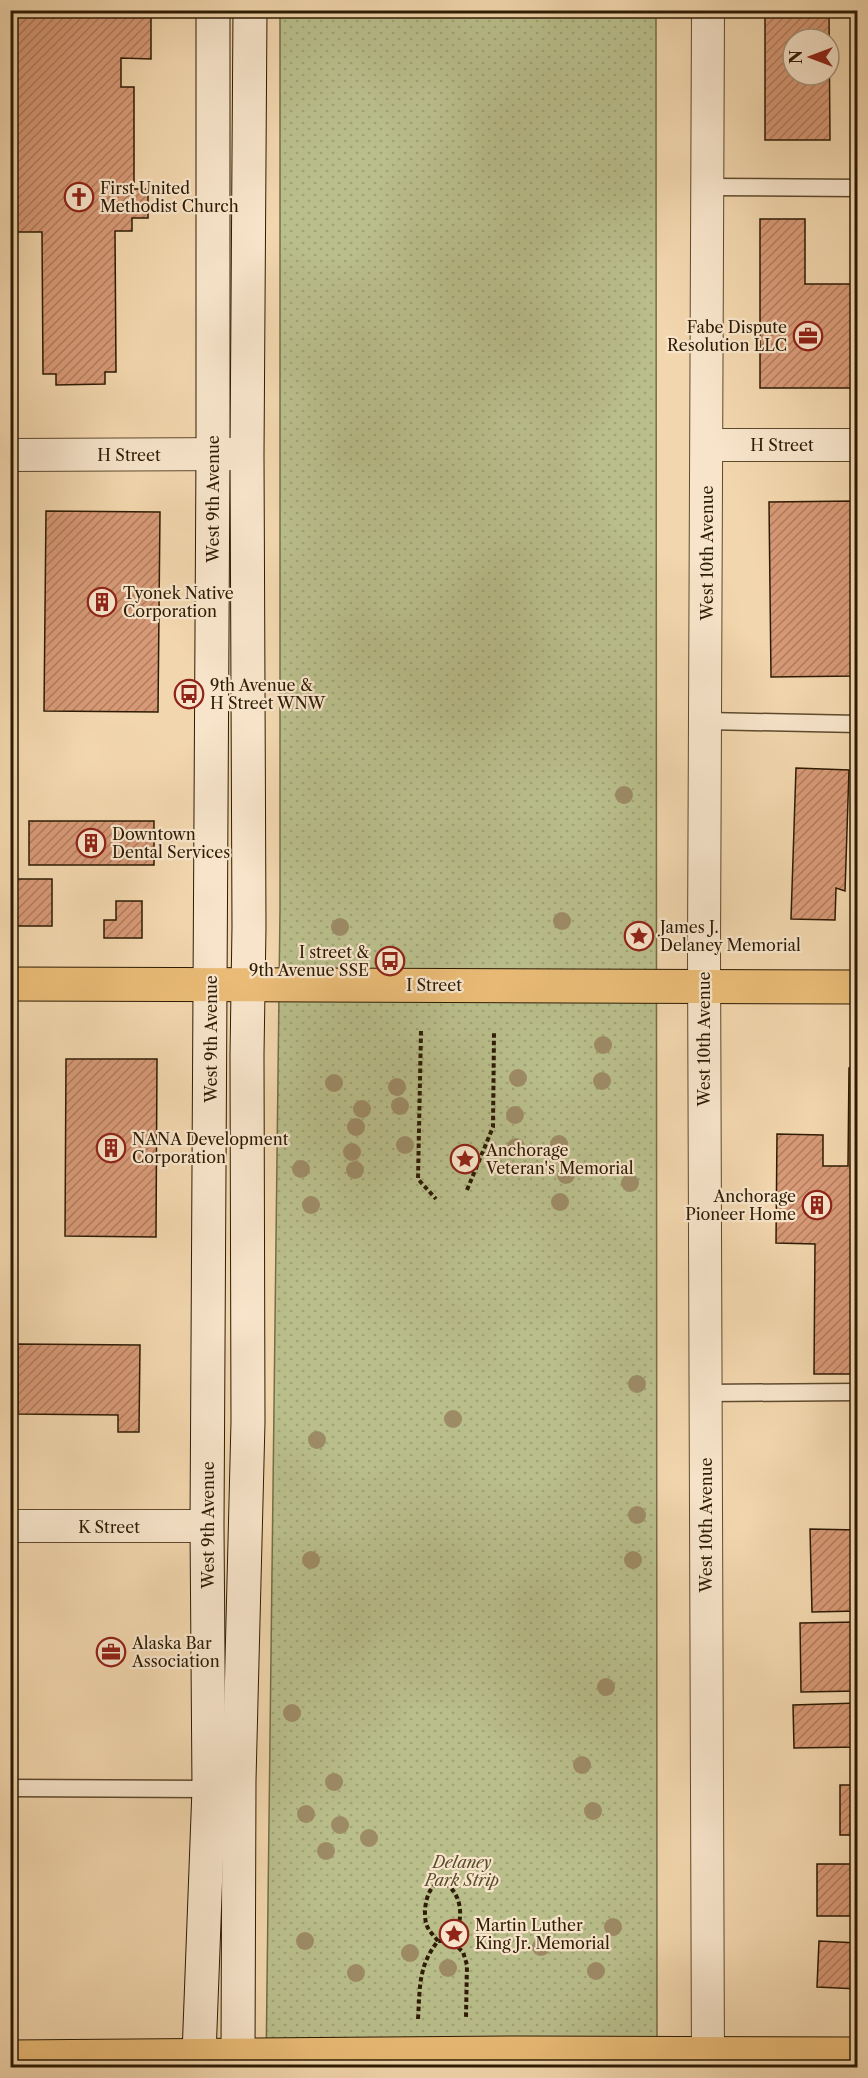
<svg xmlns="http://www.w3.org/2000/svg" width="868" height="2078" font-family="'Libre Caslon Text',serif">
<defs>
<pattern id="park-dots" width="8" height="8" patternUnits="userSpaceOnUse" patternTransform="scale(1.5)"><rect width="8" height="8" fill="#b9be8b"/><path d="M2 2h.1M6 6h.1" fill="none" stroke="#9fa376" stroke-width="1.8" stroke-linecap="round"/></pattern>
<pattern id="building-hatch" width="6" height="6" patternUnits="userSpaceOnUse" patternTransform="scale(1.5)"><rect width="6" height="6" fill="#d79976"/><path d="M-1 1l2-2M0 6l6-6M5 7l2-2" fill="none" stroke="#af7c5f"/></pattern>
</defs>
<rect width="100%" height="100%" fill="#f2d6ad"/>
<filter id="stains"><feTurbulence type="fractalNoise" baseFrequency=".00333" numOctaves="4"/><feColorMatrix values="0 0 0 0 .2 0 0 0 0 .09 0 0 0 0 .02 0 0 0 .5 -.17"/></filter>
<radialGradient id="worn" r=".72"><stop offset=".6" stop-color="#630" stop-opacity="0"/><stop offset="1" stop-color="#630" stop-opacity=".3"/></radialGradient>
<path fill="url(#park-dots)" stroke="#746d48" stroke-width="1.5" d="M280,11H656L657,2067L266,2068L280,910Z"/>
<g fill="url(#building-hatch)" stroke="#2e1c04" stroke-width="1.5" fill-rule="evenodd">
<path d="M10,10H151V59L121,58V87H134V189H148V218H132V231H115L116,372H105V384L56,385V374H43L42,232H10Z"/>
<path d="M765,10H829L830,140H765ZM793,39H829V75H793Z"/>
<path d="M760,219H805V284H857L856,388H760Z"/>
<path d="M855,501L856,676L771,677L769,502Z"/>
<path d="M46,511L160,512L158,712L44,711Z"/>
<path d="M796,768L849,770L845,891L836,888L835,920L791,919Z"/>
<rect x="29" y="821" width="125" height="44"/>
<rect x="14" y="879" width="38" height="47"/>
<path d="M116,901H142V938H104V920H116Z"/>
<path d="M66,1059H157L156,1237L65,1236Z"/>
<path d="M849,1068H858V1374H814L815,1244L776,1243L777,1134L823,1135V1166H848Z"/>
<path d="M18,1344L140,1345L139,1432H118V1415L18,1414Z"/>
<path d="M810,1529L858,1530V1611L812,1612Z"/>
<path d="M10,1586H16L15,1672H10Z"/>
<path d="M858,1622V1691L801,1692L800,1623Z"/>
<path d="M858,1703V1747L794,1748L793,1705Z"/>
<rect x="840" y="1785" width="18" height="50"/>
<rect x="817" y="1864" width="41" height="52"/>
<path d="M819,1941L858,1943V1989L817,1987Z"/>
</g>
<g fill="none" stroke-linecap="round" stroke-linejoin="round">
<g stroke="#5f4a2e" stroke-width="19">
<g id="lane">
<path d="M708,187L858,188"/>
<path d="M706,721L858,724"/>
<path d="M705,1393L858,1392"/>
<path d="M10,1788L209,1789"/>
</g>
</g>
<g stroke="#5f4a2e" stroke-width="34">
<g id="street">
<path d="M707,445H858"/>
<path d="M10,455L238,454"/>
<path d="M10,1526H207"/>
<path d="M708,2068L704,951L708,10"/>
</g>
</g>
<g stroke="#2e1c04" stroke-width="35">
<g id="secondary">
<path d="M199,2055L209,1789L207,1526L213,454V10"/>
<path d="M238,2055L239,1780L248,1422L247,1055L249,927L247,455L250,10"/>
</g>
</g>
<g stroke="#2e1c04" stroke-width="35">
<g id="primary">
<path d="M10,984L858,987"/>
<path d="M10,2057L521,2053L858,2054"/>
</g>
</g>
<g stroke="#2e1c04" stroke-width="4" stroke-dasharray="4.5 3" stroke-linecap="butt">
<path d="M421,1031L418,1179L436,1199"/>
<path d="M467,1190L493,1127L494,1032"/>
<path d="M438,1941C434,1936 429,1931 427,1926C422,1914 426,1883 442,1882C446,1881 446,1883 449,1886C464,1900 463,1925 451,1941"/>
<path d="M418,2019C420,1988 418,1966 438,1941H451L463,1952L467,1965L466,2017"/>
</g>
<use href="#lane" stroke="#f7e4ca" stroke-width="16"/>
<use href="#street" stroke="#f7e4ca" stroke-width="32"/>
<use href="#secondary" stroke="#f7e4ca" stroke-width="33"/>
<use href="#primary" stroke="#e9bb76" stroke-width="33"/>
</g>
<g fill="#9d8b66">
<circle cx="624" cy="795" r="9"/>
<circle cx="562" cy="921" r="9"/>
<circle cx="340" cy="927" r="9"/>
<circle cx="603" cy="1045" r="9"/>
<circle cx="518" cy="1078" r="9"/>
<circle cx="602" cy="1081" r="9"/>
<circle cx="334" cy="1083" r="9"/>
<circle cx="397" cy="1087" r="9"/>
<circle cx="400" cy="1106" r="9"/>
<circle cx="362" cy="1109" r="9"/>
<circle cx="515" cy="1115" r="9"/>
<circle cx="356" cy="1127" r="9"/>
<circle cx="559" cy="1144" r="9"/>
<circle cx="405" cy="1145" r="9"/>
<circle cx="516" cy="1147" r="9"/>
<circle cx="352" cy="1152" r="9"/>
<circle cx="301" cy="1169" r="9"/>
<circle cx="355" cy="1170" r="9"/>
<circle cx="566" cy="1175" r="9"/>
<circle cx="630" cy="1183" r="9"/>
<circle cx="560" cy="1202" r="9"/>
<circle cx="311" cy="1205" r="9"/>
<circle cx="637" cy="1384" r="9"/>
<circle cx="453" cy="1419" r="9"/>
<circle cx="317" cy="1440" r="9"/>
<circle cx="637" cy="1515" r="9"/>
<circle cx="311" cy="1560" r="9"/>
<circle cx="633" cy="1560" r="9"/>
<circle cx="606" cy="1687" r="9"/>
<circle cx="292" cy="1713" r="9"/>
<circle cx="582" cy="1765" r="9"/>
<circle cx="334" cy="1782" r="9"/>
<circle cx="593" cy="1811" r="9"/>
<circle cx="306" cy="1814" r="9"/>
<circle cx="340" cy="1825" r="9"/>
<circle cx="369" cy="1838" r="9"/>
<circle cx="326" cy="1851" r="9"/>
<circle cx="613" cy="1927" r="9"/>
<circle cx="305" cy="1941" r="9"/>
<circle cx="541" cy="1947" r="9"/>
<circle cx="410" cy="1953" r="9"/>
<circle cx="448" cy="1968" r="9"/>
<circle cx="596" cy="1971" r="9"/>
<circle cx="356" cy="1973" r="9"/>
</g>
<defs>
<g id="church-ring" transform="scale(1.5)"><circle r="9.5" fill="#f7e4ca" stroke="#8f2418" stroke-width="1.5"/><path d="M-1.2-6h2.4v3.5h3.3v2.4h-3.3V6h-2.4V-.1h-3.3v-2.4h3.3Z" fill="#8f2418"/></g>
<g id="office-ring" transform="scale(1.5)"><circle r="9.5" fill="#f7e4ca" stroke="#8f2418" stroke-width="1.5"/><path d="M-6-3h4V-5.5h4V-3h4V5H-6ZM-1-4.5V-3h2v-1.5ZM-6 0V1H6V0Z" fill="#8f2418"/></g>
<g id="building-ring" transform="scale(1.5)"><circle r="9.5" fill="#f7e4ca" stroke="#8f2418" stroke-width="1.5"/><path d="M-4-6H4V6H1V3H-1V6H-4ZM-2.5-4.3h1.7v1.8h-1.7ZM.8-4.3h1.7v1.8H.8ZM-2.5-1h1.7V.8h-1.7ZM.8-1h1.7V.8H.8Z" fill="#8f2418"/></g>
<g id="bus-ring" transform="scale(1.5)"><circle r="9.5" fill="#f7e4ca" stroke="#8f2418" stroke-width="1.5"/><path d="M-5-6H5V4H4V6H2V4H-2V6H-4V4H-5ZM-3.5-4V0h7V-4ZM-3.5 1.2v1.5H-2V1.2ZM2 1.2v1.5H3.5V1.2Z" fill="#8f2418"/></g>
<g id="sight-ring" transform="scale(1.5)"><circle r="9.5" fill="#f7e4ca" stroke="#8f2418" stroke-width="1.5"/><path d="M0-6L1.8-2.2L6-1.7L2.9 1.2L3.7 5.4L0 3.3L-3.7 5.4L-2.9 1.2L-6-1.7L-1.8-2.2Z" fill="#8f2418"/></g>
</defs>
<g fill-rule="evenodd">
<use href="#church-ring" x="79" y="197"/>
<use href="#office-ring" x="808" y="336"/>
<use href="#building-ring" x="102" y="602"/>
<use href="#bus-ring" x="189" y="694"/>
<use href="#building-ring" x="91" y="843"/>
<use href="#sight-ring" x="639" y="936"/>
<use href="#bus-ring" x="390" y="961"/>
<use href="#building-ring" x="111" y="1148"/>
<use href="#sight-ring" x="465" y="1159"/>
<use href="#building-ring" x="817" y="1205"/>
<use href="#office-ring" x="111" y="1652"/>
<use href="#sight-ring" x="454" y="1934"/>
</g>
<g text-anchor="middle" stroke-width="4.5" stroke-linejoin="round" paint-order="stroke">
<g font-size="16" fill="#2e1c04" stroke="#f7e4ca" text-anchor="start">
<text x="100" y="194">First United<tspan x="100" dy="18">Methodist Church</tspan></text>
<text x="787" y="333" text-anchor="end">Fabe Dispute<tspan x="787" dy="18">Resolution LLC</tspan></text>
<text x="123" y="599">Tyonek Native<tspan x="123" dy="18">Corporation</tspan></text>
<text x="210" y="691">9th Avenue &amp;<tspan x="210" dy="18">H Street WNW</tspan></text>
<text x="112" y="840">Downtown<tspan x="112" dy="18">Dental Services</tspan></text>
<text x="660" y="933">James J.<tspan x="660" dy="18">Delaney Memorial</tspan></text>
<text x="369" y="958" text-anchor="end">I street &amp;<tspan x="369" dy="18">9th Avenue SSE</tspan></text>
<text x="132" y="1145">NANA Development<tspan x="132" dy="18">Corporation</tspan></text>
<text x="486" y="1156">Anchorage<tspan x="486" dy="18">Veteran's Memorial</tspan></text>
<text x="796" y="1202" text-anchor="end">Anchorage<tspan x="796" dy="18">Pioneer Home</tspan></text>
<text x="132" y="1649">Alaska Bar<tspan x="132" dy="18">Association</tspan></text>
<text x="475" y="1931">Martin Luther<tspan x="475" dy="18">King Jr. Memorial</tspan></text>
</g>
<g font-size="16" fill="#2e1c04" stroke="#f7e4ca">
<text x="782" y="451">H Street</text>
<text x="129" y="461">H Street</text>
<text transform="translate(213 499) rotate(-90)" y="6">West 9th Avenue</text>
<text transform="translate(707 553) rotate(-90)" y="6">West 10th Avenue</text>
<text x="434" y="991">I Street</text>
<text transform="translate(211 1039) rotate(-90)" y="6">West 9th Avenue</text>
<text transform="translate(704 1039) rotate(-90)" y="6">West 10th Avenue</text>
<text transform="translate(208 1525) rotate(-90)" y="6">West 9th Avenue</text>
<text transform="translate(706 1525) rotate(-90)" y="6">West 10th Avenue</text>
<text x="109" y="1533">K Street</text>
</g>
<g font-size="16" font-style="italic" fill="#584d2c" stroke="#f7e4ca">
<text x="462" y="1868">Delaney<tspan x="462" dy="18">Park Strip</tspan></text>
</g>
</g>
<rect width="868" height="2078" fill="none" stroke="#f2d6ad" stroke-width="36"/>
<rect x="12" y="12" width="844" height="2054" fill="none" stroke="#2e1c04" stroke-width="3"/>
<rect x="18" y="18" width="832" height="2042" fill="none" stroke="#2e1c04" stroke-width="1.5"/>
<g transform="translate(811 57) rotate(270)"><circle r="28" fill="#f7e4ca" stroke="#a7947b" stroke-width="1.5"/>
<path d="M0-4.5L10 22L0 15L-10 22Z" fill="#8f2418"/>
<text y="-9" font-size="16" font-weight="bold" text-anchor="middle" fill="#2e1c04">N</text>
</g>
<rect width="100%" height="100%" filter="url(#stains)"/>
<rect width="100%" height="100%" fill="url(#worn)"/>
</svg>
